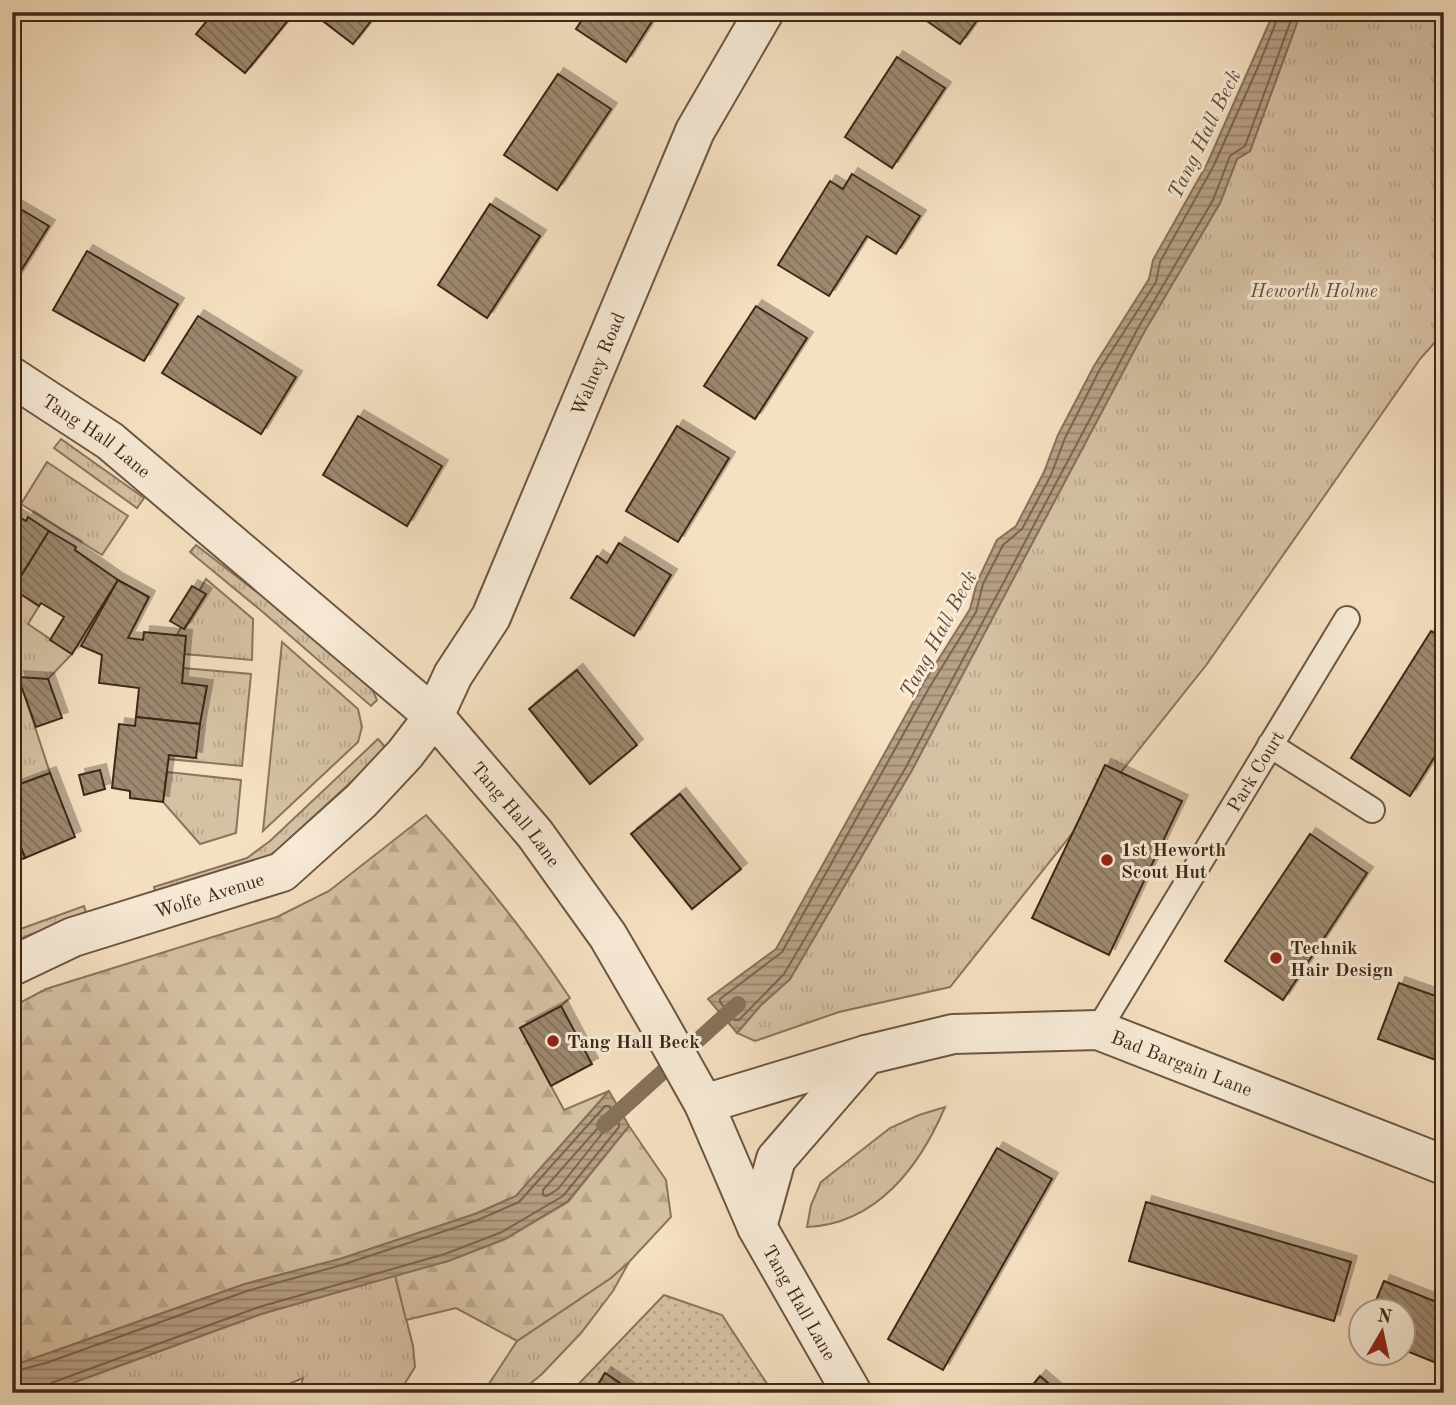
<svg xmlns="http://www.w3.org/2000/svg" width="1456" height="1405" font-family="'Old Standard TT',serif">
<defs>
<pattern id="grass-tufts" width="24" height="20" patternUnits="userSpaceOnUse" patternTransform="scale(1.75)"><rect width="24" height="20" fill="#d6c1a4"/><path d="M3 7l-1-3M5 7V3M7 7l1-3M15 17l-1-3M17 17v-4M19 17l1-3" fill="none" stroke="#b9a68c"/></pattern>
<pattern id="forest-firs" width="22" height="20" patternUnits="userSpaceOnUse" patternTransform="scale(1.75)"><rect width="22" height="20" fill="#d6c1a4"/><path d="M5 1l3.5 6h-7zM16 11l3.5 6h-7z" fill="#b9a68c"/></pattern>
<pattern id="garden-dots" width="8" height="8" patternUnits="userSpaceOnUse" patternTransform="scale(1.75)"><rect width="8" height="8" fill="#d6c1a4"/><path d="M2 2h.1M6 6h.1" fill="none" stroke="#b9a68c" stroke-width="1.8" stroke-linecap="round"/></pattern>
<pattern id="water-rules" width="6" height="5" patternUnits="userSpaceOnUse" patternTransform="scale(1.75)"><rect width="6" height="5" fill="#b7a187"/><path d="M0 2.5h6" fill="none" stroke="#96836d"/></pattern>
<pattern id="building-back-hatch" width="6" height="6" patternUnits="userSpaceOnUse" patternTransform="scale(1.75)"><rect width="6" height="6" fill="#9d886f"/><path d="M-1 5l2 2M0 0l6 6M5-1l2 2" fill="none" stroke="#816f5a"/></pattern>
<filter id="shadow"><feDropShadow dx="6" dy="-6" stdDeviation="0" flood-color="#0004"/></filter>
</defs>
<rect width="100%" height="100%" fill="#f5e0c1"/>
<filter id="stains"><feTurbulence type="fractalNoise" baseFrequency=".00286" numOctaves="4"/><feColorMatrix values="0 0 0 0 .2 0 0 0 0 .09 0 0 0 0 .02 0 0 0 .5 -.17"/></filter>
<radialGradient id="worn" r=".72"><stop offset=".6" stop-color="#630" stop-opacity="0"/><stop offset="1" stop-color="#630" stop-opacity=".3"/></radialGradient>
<g fill="url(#grass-tufts)" stroke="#8a745e" stroke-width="2">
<path d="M1301,12H1444V332L1420,359L1207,664L950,987L839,1012L755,1041L737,1033L761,1005L790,979L912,770L1143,334L1220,203L1237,159L1250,151Z"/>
<path d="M61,439L144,498L137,508L54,448Z"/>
<path d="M47,462L128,516L102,555L21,504Z"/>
<path d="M196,545L271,603L372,689L377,700L371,706L264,613L190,552Z"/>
<path d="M206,579L253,619L252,660L184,654L177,635L181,627L185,629L205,595L199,591Z"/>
<path d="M12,588L39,606L28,624L72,654L48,679L19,678L50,773L12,787Z"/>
<path d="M282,642L358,709L362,727L358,742L263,831Z"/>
<path d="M183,668L251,674L242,766L168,759L169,755L196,758L182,683Z"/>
<path d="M378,739L387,749L277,850L252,868L157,898L154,887L247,858L270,841Z"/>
<path d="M167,772L241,780L236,833L200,844L163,802Z"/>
<path d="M84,906L86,913L12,942V932Z"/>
<path d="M945,1107C920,1166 877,1224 807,1227L811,1205L821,1182L890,1128L919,1115Z"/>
<path d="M629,1262L613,1291L581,1333L542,1374L519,1393H483L517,1341L611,1278Z"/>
<path d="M395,1275L413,1346L415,1367L399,1393H299L303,1378L268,1393H45L261,1314Z"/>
</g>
<g fill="url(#forest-firs)" stroke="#8a745e" stroke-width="2">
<path d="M426,815C478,873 527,933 570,998L561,1006L520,1028L564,1110L609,1091L516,1196L475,1214L340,1259L245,1284L12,1366V1007L46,989L277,917L329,891Z"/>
<path d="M629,1126L666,1180L671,1217L629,1262L611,1278L517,1341L456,1308L406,1320L395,1275L448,1261L505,1239L568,1202Z"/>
</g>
<path fill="url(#garden-dots)" stroke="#8a745e" stroke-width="2" d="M664,1295L722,1315L773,1393H635L605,1373L593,1393H570Z"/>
<g fill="url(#water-rules)" stroke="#87715a" stroke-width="2">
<path d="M1274,12H1301L1250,151L1237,159L1220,203L1143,334L912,770L790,979L761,1005L737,1033L708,999L776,949L923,684L970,609L977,582L997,540L1016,526L1044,472L1058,435L1094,366L1149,279L1153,260L1207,164Z"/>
<path d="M609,1091L629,1126L568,1201L505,1239L448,1261L261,1314L45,1393H12V1366L245,1284L340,1259L475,1214L516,1196Z"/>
</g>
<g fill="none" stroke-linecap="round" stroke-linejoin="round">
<g stroke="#7a644f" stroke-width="2">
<path d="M1280,12L1258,67L1213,167L1160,262L1156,282L1100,369L1065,438L1051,475L1022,529L1003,545L983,584L976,612L929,688L782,952L720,999V1002L735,1020H739L784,974L906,767L1137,330L1213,200L1230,156L1245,146L1294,12"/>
<path d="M605,1120L608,1122V1126L558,1189L547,1196L543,1195V1190Z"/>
<path d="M12,1372L46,1363L247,1291L342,1265L478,1220L519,1202L605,1106H609L619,1123V1127L563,1196L502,1232L445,1254L259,1307L51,1383L46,1387V1393"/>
</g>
<path stroke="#87715a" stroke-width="16" d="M604,1125L738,1004"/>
</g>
<g fill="url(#building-back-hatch)" stroke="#3e2817" stroke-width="2" filter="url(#shadow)">
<path d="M214,12H295L245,73L196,34Z"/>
<path d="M311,12H359L371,21L353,44Z"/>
<path d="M587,12H658L626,62L576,29Z"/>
<path d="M914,12H983L960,44Z"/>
<path d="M897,57L945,88L892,168L845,137Z"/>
<path d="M558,74L611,109L557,190L504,155Z"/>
<path d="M852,174L920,216L896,254L867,236L829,296L778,265L830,181L843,189Z"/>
<path d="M12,204L49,226L14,282L12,281Z"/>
<path d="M490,204L540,236L487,318L438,285Z"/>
<path d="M87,251L178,304L144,361L53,310Z"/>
<path d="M756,306L807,338L755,419L704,386Z"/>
<path d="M198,316L296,377L261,434L162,373Z"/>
<path d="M358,416L442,466L407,526L323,475Z"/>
<path d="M677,426L729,458L678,542L626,511Z"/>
<path d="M12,513L26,521L28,517L49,531L13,589Z"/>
<path d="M49,531L76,547L75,550L118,580L72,654L50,640L64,617L41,603L39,606L13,589Z"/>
<path d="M619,543L671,575L634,636L571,598L597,556L607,563Z"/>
<path d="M118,580L149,597L128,638L143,640L144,632L186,636L182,683L207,686L200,724L136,717L139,688L99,683L102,655L81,646Z"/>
<path d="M192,586L206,594L184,629L170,621Z"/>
<path d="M1431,631L1444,639V742L1410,796L1351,758Z"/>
<path d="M577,670L637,745L590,784L529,709Z"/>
<path d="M18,677L48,679L62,718L36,727Z"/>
<path d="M136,717L200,724L196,758L169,755L163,802L130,798V791L112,788L119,724L135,726Z"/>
<path d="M1105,765L1182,801L1109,955L1032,918Z"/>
<path d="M100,770L105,789L84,795L79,775Z"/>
<path d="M50,773L75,837L25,858L12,825V787Z"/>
<path d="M680,794L741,869L692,909L631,834Z"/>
<path d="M12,825L25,858L12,862Z"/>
<path d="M1310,834L1367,873L1283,1000L1225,961Z"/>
<path d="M1399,983L1444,999V1063L1378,1039Z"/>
<path d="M561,1006L592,1064L551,1086L520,1028Z"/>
<path d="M997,1148L1052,1179L943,1370L888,1339Z"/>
<path d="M1146,1202L1351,1262L1334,1321L1129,1261Z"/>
<path d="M1384,1281L1444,1305V1366L1404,1350V1310H1372Z"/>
<path d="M605,1373L635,1393H593Z"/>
<path d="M1040,1376L1060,1393H1026Z"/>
</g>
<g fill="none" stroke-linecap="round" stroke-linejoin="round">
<g stroke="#6c5642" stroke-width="28">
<g id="service">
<path d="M1270,745L1372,810"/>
<path id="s1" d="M1098,1030L1347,619"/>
</g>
</g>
<g stroke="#6c5642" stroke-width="42">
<g id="minor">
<path id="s2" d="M12,966L73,937L282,872L361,801L405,754L434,716L453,675L491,617L695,131L764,12"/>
<path id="s3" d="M704,1104L866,1055L953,1034L1098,1030L1444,1165"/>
<path d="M757,1227L776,1159L866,1055"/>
</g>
</g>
<g stroke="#6c5642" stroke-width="42">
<g id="tertiary">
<path id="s4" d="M12,377L110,441L434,716L535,834L608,936L654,1015L704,1104L757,1227L852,1393"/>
</g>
</g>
<use href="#service" stroke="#f8ebd7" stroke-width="24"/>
<use href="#minor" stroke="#f8ebd7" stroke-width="38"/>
<use href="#tertiary" stroke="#f8ebd7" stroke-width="38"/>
</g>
<g fill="#8f2418" stroke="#f8ebd7" stroke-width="2.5">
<circle cx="1107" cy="860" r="7"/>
<circle cx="1276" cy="958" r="7"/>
<circle cx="553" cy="1041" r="7"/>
</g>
<g text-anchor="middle" stroke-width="6" stroke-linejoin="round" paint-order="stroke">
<g font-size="19" font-style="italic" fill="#644e3a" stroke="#f8ebd7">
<text x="1314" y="297">Heworth Holme</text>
</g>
<g font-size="19" fill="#3e2817" stroke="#f8ebd7">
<text dy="7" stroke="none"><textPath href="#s2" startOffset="894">Walney Road</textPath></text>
<text dy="7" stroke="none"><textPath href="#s4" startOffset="103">Tang Hall Lane</textPath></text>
<text dy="7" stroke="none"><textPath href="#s1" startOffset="303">Park Court</textPath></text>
<text dy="7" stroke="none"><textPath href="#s4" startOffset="670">Tang Hall Lane</textPath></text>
<text dy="7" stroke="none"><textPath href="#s2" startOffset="210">Wolfe Avenue</textPath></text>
<text dy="7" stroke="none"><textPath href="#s3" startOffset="494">Bad Bargain Lane</textPath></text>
<text dy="7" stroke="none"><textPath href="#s4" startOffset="1237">Tang Hall Lane</textPath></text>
</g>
<g font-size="19" font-weight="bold" fill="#3e2817" stroke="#f8ebd7" text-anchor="start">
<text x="1121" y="856">1st Heworth<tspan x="1121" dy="22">Scout Hut</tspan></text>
<text x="1290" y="954">Technik<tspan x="1290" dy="22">Hair Design</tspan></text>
<text x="567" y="1048">Tang Hall Beck</text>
</g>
<g font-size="21" font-style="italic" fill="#624c39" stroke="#f8ebd7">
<text transform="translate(1204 134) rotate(-64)" y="7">Tang Hall Beck</text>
<text transform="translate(938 634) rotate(-62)" y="7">Tang Hall Beck</text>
</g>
</g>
<rect width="1456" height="1405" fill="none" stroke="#f5e0c1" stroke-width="42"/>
<rect x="14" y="14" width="1428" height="1377" fill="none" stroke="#3e2817" stroke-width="3.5"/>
<rect x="21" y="21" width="1414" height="1363" fill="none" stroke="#3e2817" stroke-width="2"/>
<g transform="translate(1382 1332) rotate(9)"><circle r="33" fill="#f8ebd7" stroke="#ae9d8a" stroke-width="2"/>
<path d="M0-5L12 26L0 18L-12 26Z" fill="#8f2418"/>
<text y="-10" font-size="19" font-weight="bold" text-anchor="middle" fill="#3e2817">N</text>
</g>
<rect width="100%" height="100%" filter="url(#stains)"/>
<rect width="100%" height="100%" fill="url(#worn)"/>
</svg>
